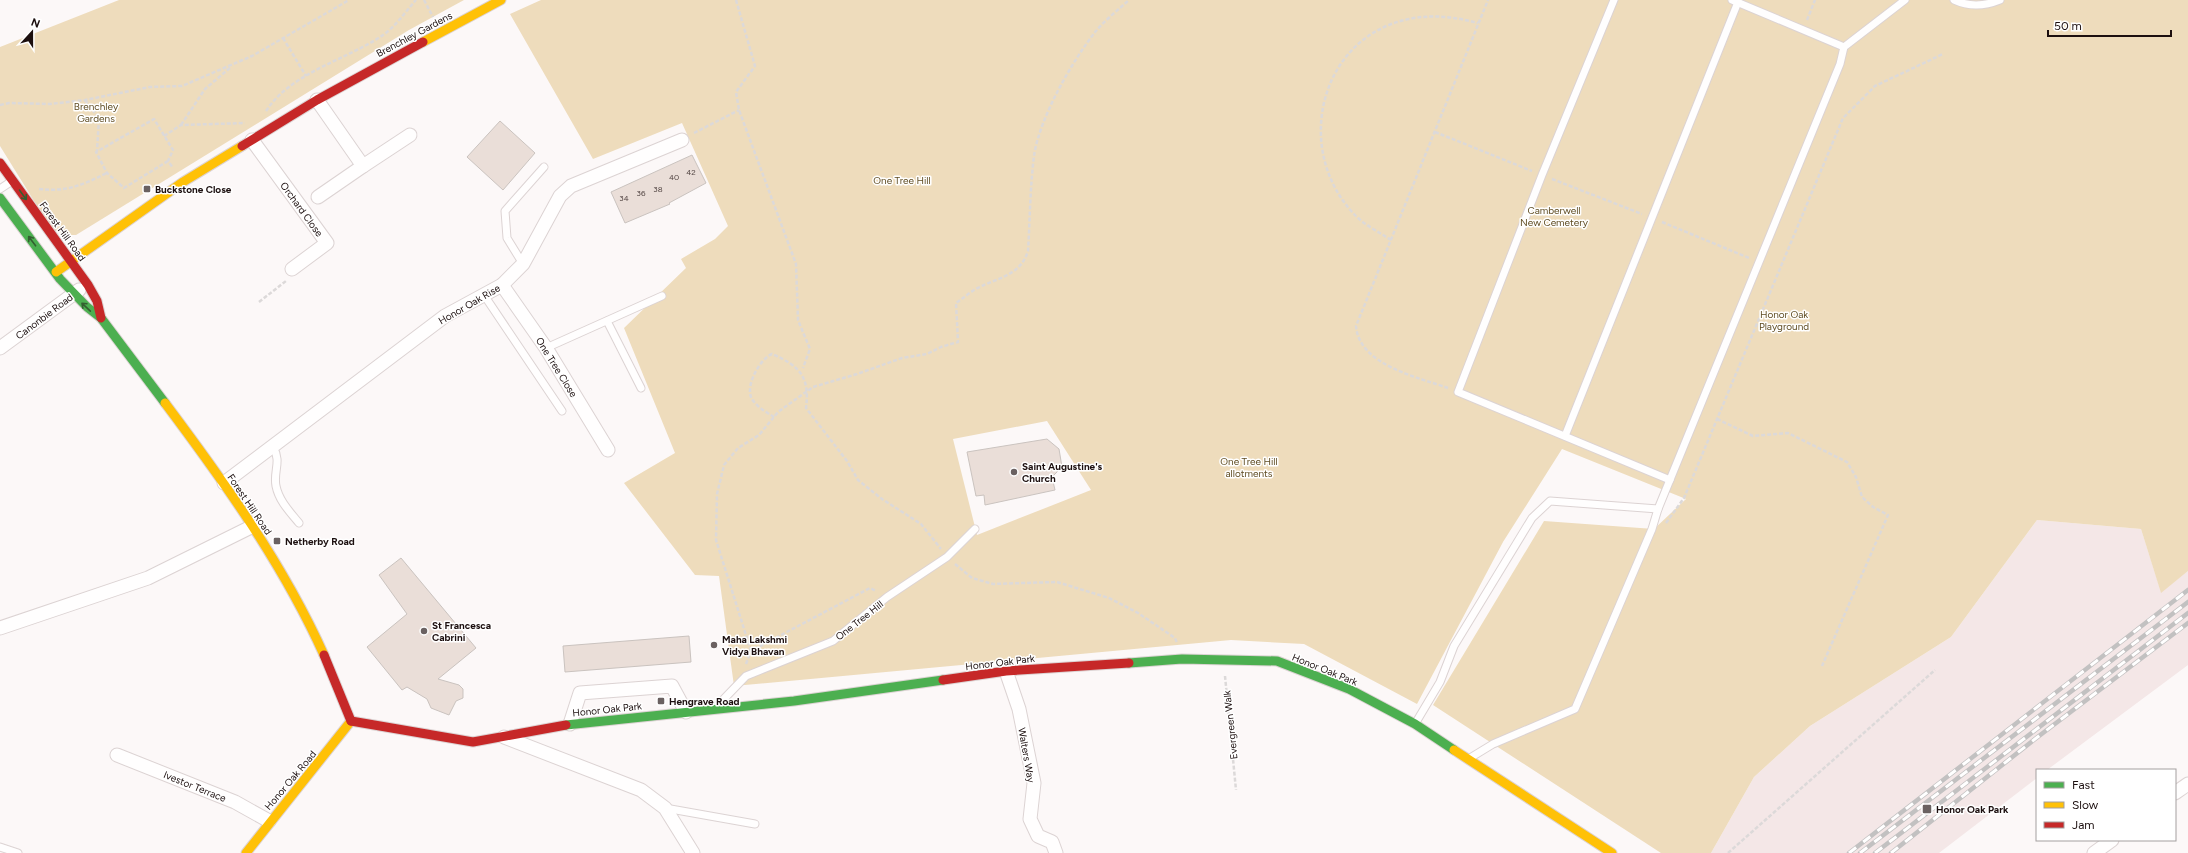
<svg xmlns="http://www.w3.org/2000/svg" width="2188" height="853" font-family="Figtree,sans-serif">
<rect width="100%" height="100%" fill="#fcf8f8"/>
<path fill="#f4e7e7" d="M2037,520L2141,529L2161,592L2188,571V665L2047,770H2037V778L1939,853H1711L1754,777L1810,726L1951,637Z"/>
<g fill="#eedcbc" fill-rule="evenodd">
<path d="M119,0H464L409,30L76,235H69L52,230L0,146V47Z"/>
<path d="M541,0H2188V571L2161,593L2141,529L2037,520L1951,637L1810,726L1754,777L1711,853H1661L1433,705L1544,521L1654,529L1686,499L1562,449L1503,542L1417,704L1304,644L1231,640L734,686L719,576L695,575L624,483L675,453L624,328L686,268L681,259L715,239L728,226L682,123L593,159L510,14ZM1047,421L1091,490L977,535L953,439Z"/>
</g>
<g fill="#eaded8" stroke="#cac3bf">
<path d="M500,121L535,153L503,190L467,157Z"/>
<path d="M692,155L706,183L669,203L670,204L625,223L611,192Z"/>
<path d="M1047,439L1059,449L1062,467L1052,477L1055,490L985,505L984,495L976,496L967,452Z"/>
<path d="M401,558L476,648L438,679L459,685L463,689V698L456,701L449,715L431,708L427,699L407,687L402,690L367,647L407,614L379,575Z"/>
<path d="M689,636L691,662L565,672L563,646Z"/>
</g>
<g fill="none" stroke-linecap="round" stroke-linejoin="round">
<g stroke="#dcd3d3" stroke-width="9">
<g id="lane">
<path d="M1614,0L1542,175L1458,392L1670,480"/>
<path d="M1732,0L1844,47"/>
<path d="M1954,0C1969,7 1985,6 2000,0"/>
<path d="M0,189L12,181"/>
<path d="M523,264L507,238L505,211L544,167"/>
<path d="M484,295L562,411"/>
<path d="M607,321L641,388"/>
<path d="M546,348L662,296"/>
<path d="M1565,436L1738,2"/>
<path d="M273,447C282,462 273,471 276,486C279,501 290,512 299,523"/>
<path d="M718,705L746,676L833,641L887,597L947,557L975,529"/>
<path d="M1415,724L1440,682L1454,646L1532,518L1550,501L1658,509"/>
<path d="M1470,758L1493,744L1575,709L1652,529L1658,509L1840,64L1844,47L1905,0"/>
<path d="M665,808L755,824"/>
<path d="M0,847L18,853"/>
</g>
</g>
<g stroke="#dcd3d3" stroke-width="15">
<g id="street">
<path d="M317,100L363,166L410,135"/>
<path d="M252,140L327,243L292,269"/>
<path d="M318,197L363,166"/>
<path d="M502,285L546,348L608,450"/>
<path d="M0,348L79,290"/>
<path d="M224,483L445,316L502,285L523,264L560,196L571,186L682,140"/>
<path d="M0,628L148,578L253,526"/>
<path d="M1006,671L1019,709L1034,783L1030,819L1038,836L1052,842L1056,853"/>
<path d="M570,724L580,693L672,686L686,712"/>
<path d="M504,737L641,790L665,808L693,853"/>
<path d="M117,755L235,802L269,821"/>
<path d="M2175,793L2188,784"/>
<path d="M2094,853L2112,840"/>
</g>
</g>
<g stroke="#dcd3d3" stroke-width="11">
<g id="fast">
<path d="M0,198L60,279L87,307L101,318L165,403"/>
<path d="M1129,663L1182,659L1277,661L1349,689L1415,724L1454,750"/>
<path d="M566,725L794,701L943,680"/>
</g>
</g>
<g stroke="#dcd3d3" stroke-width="11">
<g id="slow">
<path d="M423,42L501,0"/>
<path d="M56,272L183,182L242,146"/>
<path d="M165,403C225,483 283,564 324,655"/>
<path d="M1454,750L1612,853"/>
<path d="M246,853L351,721"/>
</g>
</g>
<g stroke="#dcd3d3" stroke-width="11">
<g id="jam">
<path d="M242,146L317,100L423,42"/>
<path d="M0,163L88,285L97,301L101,318"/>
<path d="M324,655L351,721"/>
<path d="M943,680L1006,671L1129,663"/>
<path d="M351,721L473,742L566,725"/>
</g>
</g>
<g stroke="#dcd9d9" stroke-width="2.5" stroke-dasharray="4 2" stroke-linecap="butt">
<path d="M424,0L433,17"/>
<path d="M736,0L755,66L736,92L739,110L796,264L798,320L810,349L803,368"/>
<path d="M1807,20L1815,0"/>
<path d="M283,38L306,76"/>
<path d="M85,100L99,118L97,151"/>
<path d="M0,105L9,103L50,104L85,100L150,87L182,86L252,56L349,0"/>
<path d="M266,111C291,73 343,61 380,37C394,29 405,12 416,0"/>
<path d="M181,125L205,89L231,67"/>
<path d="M1435,132L1532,171"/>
<path d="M694,133L739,110"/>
<path d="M164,136L181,125L245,123"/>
<path d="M168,161L124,188L107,173L96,152L154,119L173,150L168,161L173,168"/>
<path d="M1552,179L1642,214"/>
<path d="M39,189C68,192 82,185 107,173"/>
<path d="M1662,222L1749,258"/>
<path d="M1391,240C1379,232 1364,225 1354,214C1293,150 1319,37 1409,19C1433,14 1455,17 1478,23"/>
<path d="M259,302L286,281"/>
<path d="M1448,388C1417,377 1359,365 1356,326L1488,0"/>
<path d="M774,417C766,412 755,406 751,397C746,384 760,359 772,354C800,366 810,377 806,408L847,461L858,480L882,499L921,524L941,549"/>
<path d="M1717,419L1753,436L1788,433L1847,462L1856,477L1862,497L1873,507L1888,515L1822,666"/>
<path d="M1666,523L1684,498L1843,118L1875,86L1943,54"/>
<path d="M955,564L972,578L993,584L1057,582L1109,598L1138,613L1175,638L1177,643"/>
<path d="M751,651L716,540L717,494L724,465L738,448L759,435L778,412L813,387L857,374L902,358L927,354L941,347L958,342L956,303C962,299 968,294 974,290C995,278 1020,277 1028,251C1030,219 1030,187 1034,156C1039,119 1072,61 1096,31C1105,20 1118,10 1129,0"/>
<path d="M746,664L751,651L870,588L876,591"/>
<path d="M1225,676L1236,790"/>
<path d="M1728,853L1935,670"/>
</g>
<use href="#lane" stroke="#fffefe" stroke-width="7"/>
<use href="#street" stroke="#fffefe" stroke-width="13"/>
<use href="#fast" stroke="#4caf50" stroke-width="9"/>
<use href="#slow" stroke="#ffc107" stroke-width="9"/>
<use href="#jam" stroke="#c62828" stroke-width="9"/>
<g stroke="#c2c1c1" stroke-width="4.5">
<g id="rail">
<path d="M1849,853L2188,590"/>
<path d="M1860,853L2188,602"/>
<path d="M1875,853L2188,613"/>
<path d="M1891,853L2035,739L2188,623"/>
</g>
</g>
<use href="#rail" stroke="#fff" stroke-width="3" stroke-dasharray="9" stroke-linecap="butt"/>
</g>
<defs><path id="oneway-shaft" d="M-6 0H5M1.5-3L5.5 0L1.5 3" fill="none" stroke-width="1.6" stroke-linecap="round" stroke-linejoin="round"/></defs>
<g stroke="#345f30">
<use href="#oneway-shaft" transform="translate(23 195) rotate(54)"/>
<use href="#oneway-shaft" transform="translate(32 241) rotate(-127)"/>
<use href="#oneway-shaft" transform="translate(86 307) rotate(-137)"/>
</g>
<g fill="#6a6161" stroke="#fff" stroke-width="1.5">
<rect x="143" y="185" width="8" height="8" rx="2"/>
<circle cx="1014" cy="472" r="4"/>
<rect x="273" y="537" width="8" height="8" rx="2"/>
<circle cx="424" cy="631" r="4"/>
<circle cx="714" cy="645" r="4"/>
<rect x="657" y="697" width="8" height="8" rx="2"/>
<rect x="1922" y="804" width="10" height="10" rx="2"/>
</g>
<g text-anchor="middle" stroke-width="3" stroke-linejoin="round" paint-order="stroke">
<g font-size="8" fill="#504341">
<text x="691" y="175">42</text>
<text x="674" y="180">40</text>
<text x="658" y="192">38</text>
<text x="641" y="196">36</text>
<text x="624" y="201">34</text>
</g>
<g font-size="10" fill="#1c0f0f" stroke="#fff">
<text transform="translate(414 34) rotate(-28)" y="4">Brenchley Gardens</text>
<text transform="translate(302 209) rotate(54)" y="4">Orchard Close</text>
<text transform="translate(63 231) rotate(54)" y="4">Forest Hill Road</text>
<text transform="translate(469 304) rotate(-30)" y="4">Honor Oak Rise</text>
<text transform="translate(44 316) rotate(-37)" y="4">Canonbie Road</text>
<text transform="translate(557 367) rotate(58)" y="4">One Tree Close</text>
<text transform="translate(250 504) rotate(56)" y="4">Forest Hill Road</text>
<text transform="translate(859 620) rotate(-38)" y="4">One Tree Hill</text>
<text transform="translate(1000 662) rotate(-7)" y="4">Honor Oak Park</text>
<text transform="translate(1325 669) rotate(22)" y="4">Honor Oak Park</text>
<text transform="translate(607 709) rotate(-6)" y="4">Honor Oak Park</text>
<text transform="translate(1230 725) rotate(-96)" y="4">Evergreen Walk</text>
<text transform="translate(1027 755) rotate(80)" y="4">Walters Way</text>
<text transform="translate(290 780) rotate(-50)" y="4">Honor Oak Road</text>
<text transform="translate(195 786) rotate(22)" y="4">Ivestor Terrace</text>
</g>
<g font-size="10" fill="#5f4c22" stroke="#fff">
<text x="96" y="110">Brenchley<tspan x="96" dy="12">Gardens</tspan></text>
<text x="902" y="184">One Tree Hill</text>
<text x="1554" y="214">Camberwell<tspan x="1554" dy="12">New Cemetery</tspan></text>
<text x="1784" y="318">Honor Oak<tspan x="1784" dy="12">Playground</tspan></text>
<text x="1249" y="465">One Tree Hill<tspan x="1249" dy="12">allotments</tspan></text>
</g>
<g font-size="10" font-weight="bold" fill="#1c0f0f" stroke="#fff" text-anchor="start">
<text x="155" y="193">Buckstone Close</text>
<text x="1022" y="470">Saint Augustine's<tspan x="1022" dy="12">Church</tspan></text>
<text x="285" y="545">Netherby Road</text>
<text x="432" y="629">St Francesca<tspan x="432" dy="12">Cabrini</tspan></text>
<text x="722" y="643">Maha Lakshmi<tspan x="722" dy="12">Vidya Bhavan</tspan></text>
<text x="669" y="705">Hengrave Road</text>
<text x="1936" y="813">Honor Oak Park</text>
</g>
</g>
<rect x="2036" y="769" width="140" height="72" fill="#ffffff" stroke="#a49f9f"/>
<rect x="2044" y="782" width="20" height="6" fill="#4caf50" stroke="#a49f9f"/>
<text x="2072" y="789" font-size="12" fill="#1c0f0f">Fast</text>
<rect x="2044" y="802" width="20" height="6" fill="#ffc107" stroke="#a49f9f"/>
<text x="2072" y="809" font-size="12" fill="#1c0f0f">Slow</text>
<rect x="2044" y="822" width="20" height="6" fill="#c62828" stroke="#a49f9f"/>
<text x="2072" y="829" font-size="12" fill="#1c0f0f">Jam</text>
<g transform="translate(32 32) rotate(21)" stroke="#ffffff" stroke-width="3" paint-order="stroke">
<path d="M0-3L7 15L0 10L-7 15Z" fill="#1c0f0f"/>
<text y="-6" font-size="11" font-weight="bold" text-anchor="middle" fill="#1c0f0f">N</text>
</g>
<path d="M2048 30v6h123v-6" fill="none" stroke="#1c0f0f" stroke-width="2"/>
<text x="2054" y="30" font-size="12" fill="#1c0f0f" stroke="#ffffff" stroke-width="3" paint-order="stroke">50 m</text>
</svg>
